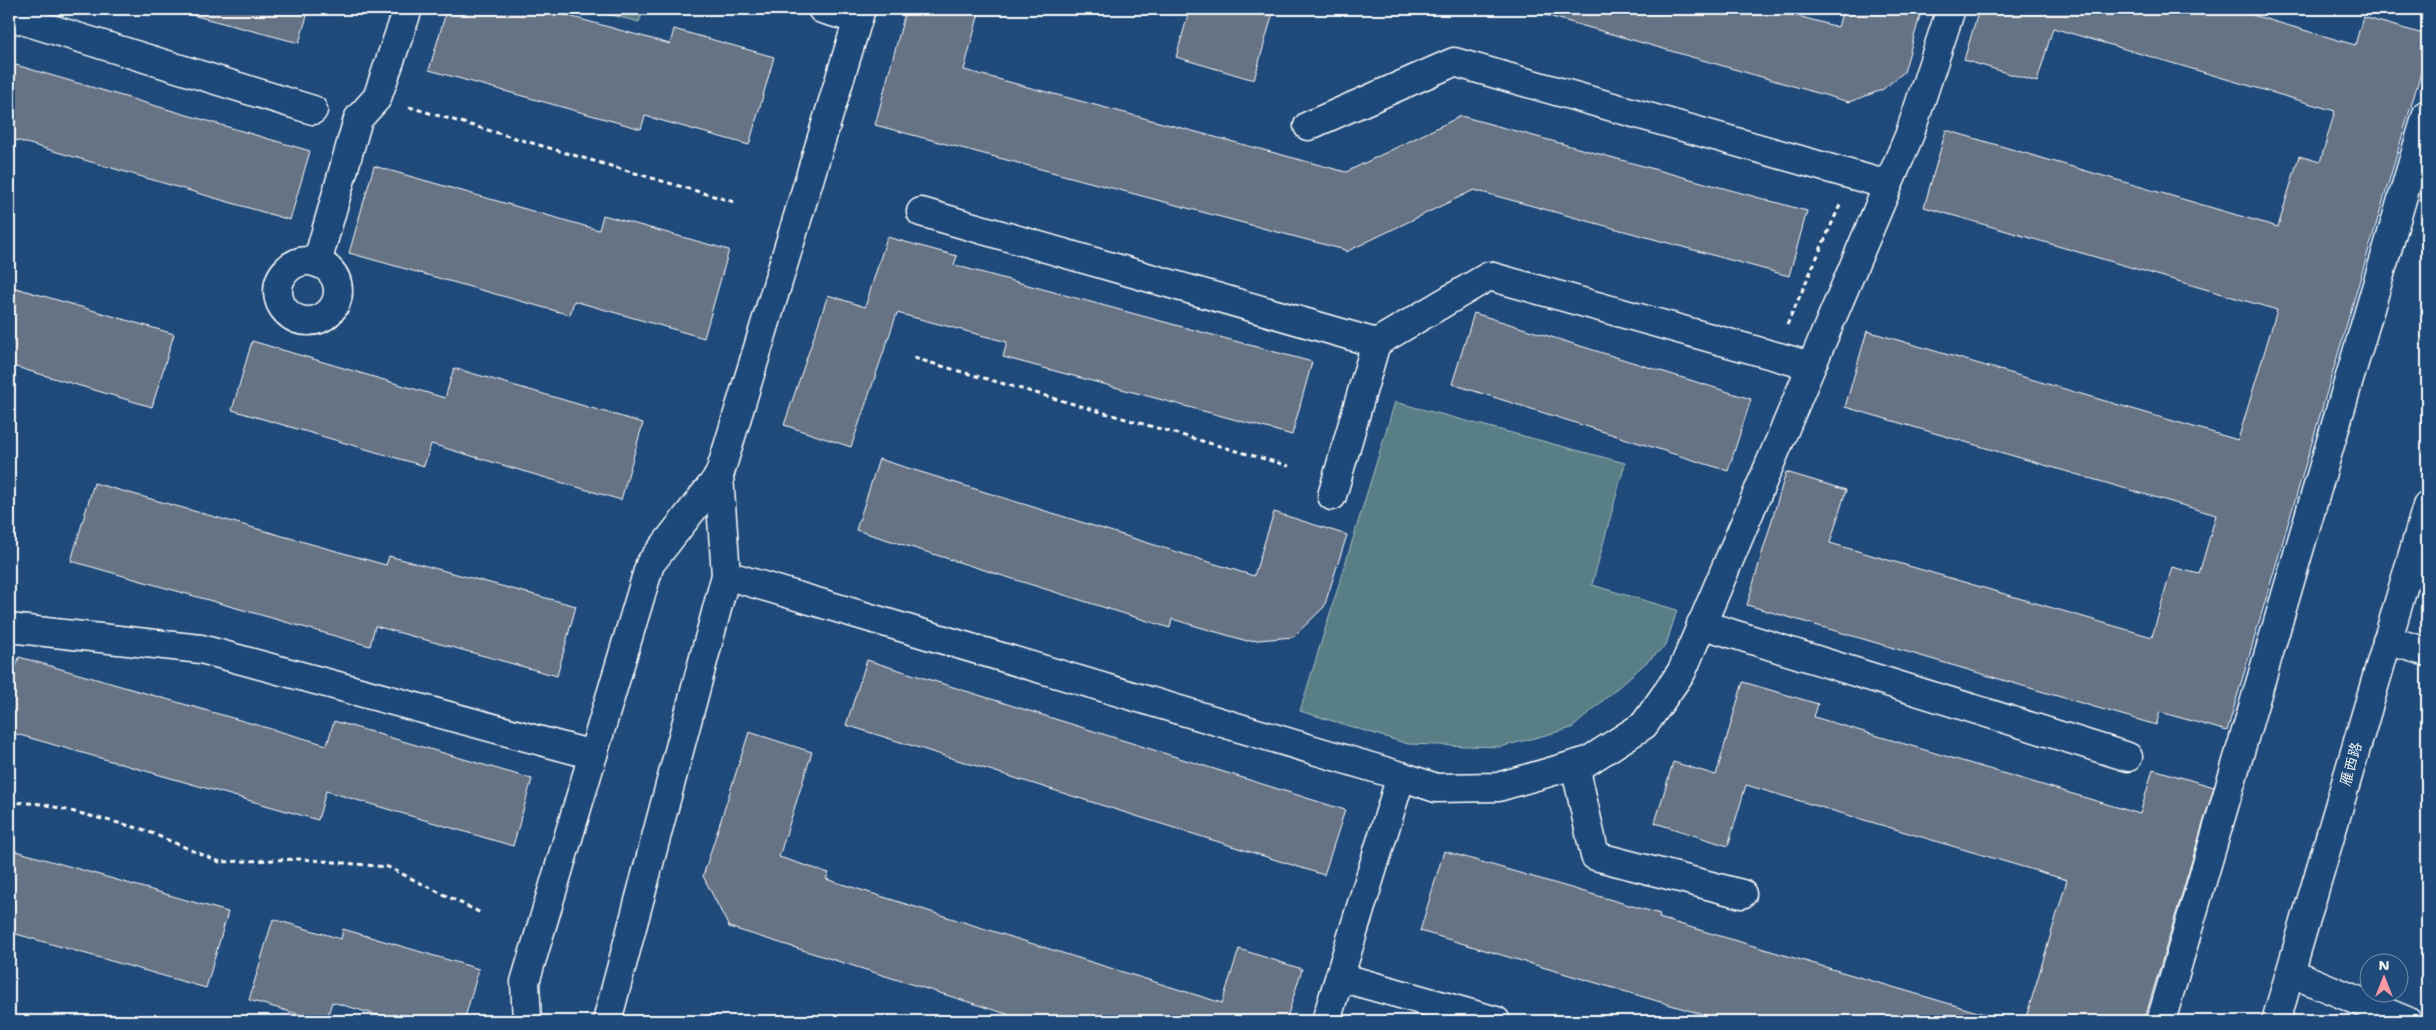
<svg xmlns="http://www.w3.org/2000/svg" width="2436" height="1030" font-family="'Shantell Sans','LXGW WenKai TC',sans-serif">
<rect width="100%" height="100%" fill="#1f4a7a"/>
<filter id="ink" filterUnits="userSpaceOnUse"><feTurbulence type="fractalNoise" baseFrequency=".02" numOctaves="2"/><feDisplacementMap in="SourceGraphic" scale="10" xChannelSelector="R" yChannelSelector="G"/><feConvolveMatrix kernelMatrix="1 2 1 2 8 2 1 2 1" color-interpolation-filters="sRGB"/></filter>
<g filter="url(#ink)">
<g fill="#597f85" stroke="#acbfc2">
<path d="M588,9H644L639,22Z"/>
<path d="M1395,402L1625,463L1592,585L1677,610L1666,645L1572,728L1500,747L1408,744L1300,711Z"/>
</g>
<g fill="#667385" stroke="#fff">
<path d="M169,9H309L299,43Z"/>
<path d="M447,9H544L670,44L674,29L774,57L749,145L645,116L641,129L429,70Z"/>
<path d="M906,9H980L964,70L1346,172L1461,116L1807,211L1789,276L1474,190L1346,252L1345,250L875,125Z"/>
<path d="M1182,9H1274L1254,80L1176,57L1189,11Z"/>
<path d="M1524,9H1772L1838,27L1843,9H1922L1904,72L1882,90L1849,102Z"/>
<path d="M1979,9H2232L2355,45L2363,17L2427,35V52L2227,731L2160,712L2156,725L1747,605L1786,472L1846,490L1830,543L2152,637L2172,567L2199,574L2216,515L1845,407L1867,331L2238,440L2277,310L1924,207L1946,130L2278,227L2299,156L2320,162L2335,111L2053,28L2037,82L1964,60Z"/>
<path d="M9,63L310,151L290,220L9,138Z"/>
<path d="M374,166L599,230L603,215L729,250L704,338L574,301L570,315L349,253Z"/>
<path d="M887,237L957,256L954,265L1312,362L1292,435L1003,357L1007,342L897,313L851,447L784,425L828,295L865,307Z"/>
<path d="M9,286L174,334L152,407L9,365Z"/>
<path d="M1474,313L1751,399L1728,471L1452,384Z"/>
<path d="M252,341L445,398L454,368L643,423L621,500L431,444L424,466L232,410Z"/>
<path d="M879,459L1254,576L1274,512L1347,535L1324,607L1293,637L1247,641L1172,619L1170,628L856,530Z"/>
<path d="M94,483L386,565L389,556L576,606L557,676L375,626L370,646L71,561Z"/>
<path d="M19,657L327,745L334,721L532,779L513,846L326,791L318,820L9,732V691Z"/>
<path d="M867,660L1345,810L1324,875L846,725Z"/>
<path d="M1743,682L1818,704L1814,717L2140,814L2153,769L2214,787L2144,1021H2025L2067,880L1746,785L1728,846L1655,823L1673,762L1716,775Z"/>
<path d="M749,732L812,752L779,857L829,873L826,879L1222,1003L1239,949L1302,969L1286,1021H1231L1220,1017L1218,1021H1029L729,927L703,876Z"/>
<path d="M9,849L228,912L206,988L9,932Z"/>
<path d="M1444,851L1660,914L1659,918L2008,1021H1725L1420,931Z"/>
<path d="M273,919L341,939L343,929L479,969L464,1021H398L332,1002L326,1021H322L249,1000Z"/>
</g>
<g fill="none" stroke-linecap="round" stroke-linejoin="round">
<g stroke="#fff" stroke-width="31">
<g id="minor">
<path d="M822,9L857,19"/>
<path d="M9,16L313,110"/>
<path d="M1308,126L1454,62L1888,185"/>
<path d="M921,212L1376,343L1332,496"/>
<circle cx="308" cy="291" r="30"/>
<path d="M317,263L358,119L377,98L408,9"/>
<path d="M1376,343L1489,276L1811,366"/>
<path d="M726,575L1401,776L1436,788L1498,787L1588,761L1644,725L1682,671L1909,136L1951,9"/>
<path d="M1701,624L2128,757"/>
<path d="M9,628L201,649L593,755"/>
<path d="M2387,640L2427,652"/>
<path d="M1575,765L1595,856L1742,894"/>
<path d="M2291,973L2407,1021"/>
<path d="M1340,977L1496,1021"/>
<path d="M527,1021L525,982L650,564L719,476"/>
<path d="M607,1021L726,575L719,476L861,9"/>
<path d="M1326,1021L1401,776"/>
<path d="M2161,1021L2427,114"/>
<path d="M2276,1021L2427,506"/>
</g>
</g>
<g stroke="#fff" stroke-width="3" stroke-dasharray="5 4" stroke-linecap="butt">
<path d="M409,107L734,202"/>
<path d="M1787,325L1840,205"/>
<path d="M914,358L1289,466"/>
<path d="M9,802L43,804L142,829L220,862L301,859L388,867L481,913"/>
</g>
<use href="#minor" stroke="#1f4a7a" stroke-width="28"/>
</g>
</g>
<g text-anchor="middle" stroke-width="4" stroke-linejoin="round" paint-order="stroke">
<g font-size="15" fill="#fff" stroke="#1f4a7a">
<text transform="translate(2351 764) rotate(-74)" y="5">雁西路</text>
</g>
</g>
<rect width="2436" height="1030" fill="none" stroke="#1f4a7a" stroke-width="30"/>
<rect x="15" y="15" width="2406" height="1000" fill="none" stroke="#fff" stroke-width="2" filter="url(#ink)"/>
<g transform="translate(2384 978)"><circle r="24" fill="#1f4a7a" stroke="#7992af"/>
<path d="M0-4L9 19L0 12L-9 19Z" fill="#ff9aa2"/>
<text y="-8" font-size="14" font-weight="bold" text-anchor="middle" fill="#ffffff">N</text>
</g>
</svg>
